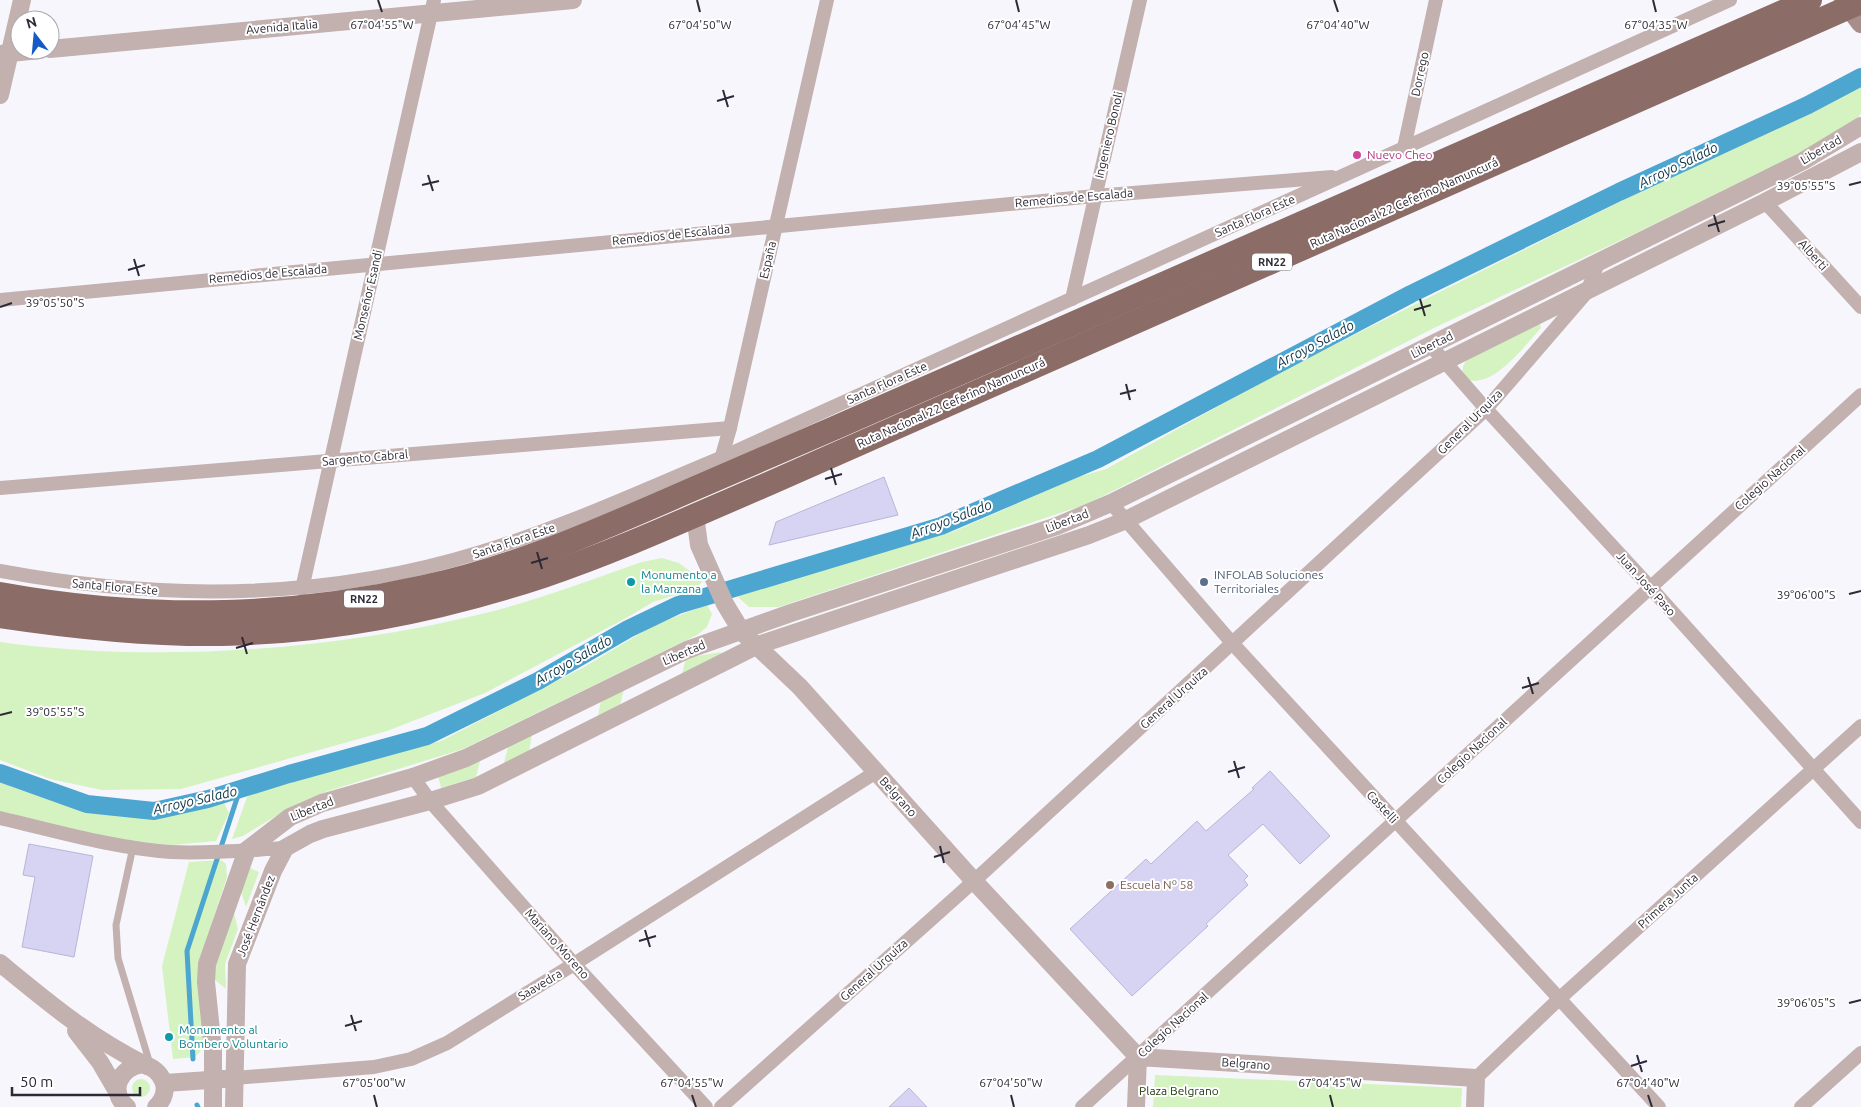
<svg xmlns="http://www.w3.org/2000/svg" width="1861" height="1107" font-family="Ubuntu,sans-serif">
<rect width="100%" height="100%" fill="#f8f6fd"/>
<g fill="#d4f3c1">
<path d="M1861,81V113L1858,118L1817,144L1636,233L1434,328L1087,504L779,607H749L739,598L734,588L782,580L955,531L1078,477L1106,469L1276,374Z"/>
<path d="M1535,324H1540L1541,328C1523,347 1493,390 1464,379C1460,368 1464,363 1471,355Z"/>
<path d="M662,558L679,563L703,581L695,589L653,602L628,617L485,693L387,731L181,789L102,790L50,779L0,760V642C149,663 331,651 477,615C533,602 587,581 642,562Z"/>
<path d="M707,605L712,614L707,627L697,635L463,749L328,791L289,808L243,836L232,839L247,797L268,784L441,741L584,667L656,624Z"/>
<path d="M721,652L722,655L682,674L686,658Z"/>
<path d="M624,689L620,705L598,716L601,700Z"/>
<path d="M532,735L529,751L504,763L508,747Z"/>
<path d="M480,761L476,777L441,788L438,775Z"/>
<path d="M0,782C53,804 126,821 183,813C196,811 210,805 223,801L229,813L216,841L172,845L121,840L0,811Z"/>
<path d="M221,860L226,864L227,877L200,959L205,1046L195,1057L173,1059L162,966L189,862Z"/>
<path d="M250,868L259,872L246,907L241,892Z"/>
<path d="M234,913L238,929L225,964L226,989L214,979L213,972Z"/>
<path d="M1155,1075L1462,1088L1461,1107H1153Z"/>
<circle cx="141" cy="1088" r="9"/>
</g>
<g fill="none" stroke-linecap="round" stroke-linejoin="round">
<g stroke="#4da6d0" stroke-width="5">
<path d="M193,1059L187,951L240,789"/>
<path d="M197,1105L198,1107"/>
</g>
<path stroke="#4da6d0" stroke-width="18" d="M0,773L87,804L154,811L208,799L289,774L427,736L538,681L628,629L678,605L941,526L1098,459L1411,294L1619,192L1808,105L1861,77"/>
</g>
<g fill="#d6d4f2" stroke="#b8b5d6">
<path d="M884,477L898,515L769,545L776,522Z"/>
<path d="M1270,771L1330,836L1300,864L1263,824L1228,855L1248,876L1244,880L1248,885L1206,924L1208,926L1132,996L1070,929L1146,859L1151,864L1197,821L1206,831L1254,789L1252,788Z"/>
<path d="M29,844L93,856L74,957L22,947L35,877L23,875Z"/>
<path d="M909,1088L927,1107H889Z"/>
</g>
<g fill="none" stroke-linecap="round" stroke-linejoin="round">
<path stroke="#c2b1ae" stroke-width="7" d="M133,847L116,925L118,958L150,1064"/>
<g stroke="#c2b1ae" stroke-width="14">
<path d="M1404,148L1436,0"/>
<path d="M1765,202L1861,307"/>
<path d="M1072,299L1140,0"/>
<path d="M0,300L1095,196L1332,177"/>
<path d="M1431,346L1486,409L1650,587L1861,822"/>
<path d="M720,463L730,428L827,0"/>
<path d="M0,488L730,428"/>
<path d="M1111,503L1233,644L1659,1107"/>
<path d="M0,571C161,601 323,601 481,552C564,527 643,490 723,457L1730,0"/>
<path d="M302,589L434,0"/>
<path d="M413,777L430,801L574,964L706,1107"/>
<path d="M0,818C56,831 113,848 171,852C209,854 248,850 285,848"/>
<path d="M235,1078L374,1067L411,1059L447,1043L574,964L876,772"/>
<path d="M1476,1078L1559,999L1861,726"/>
<path d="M721,1107L974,881L1486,409L1587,292L1598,263"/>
<path d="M1082,1107L1861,395"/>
<path d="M1801,1107L1861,1053"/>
</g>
<g stroke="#c2b1ae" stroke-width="18">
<path d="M50,49L573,0"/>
<path d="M0,54L40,50"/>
<path d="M0,95L22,0"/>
<path d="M695,515L699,545L725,604L742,632L800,687L974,881L1138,1057"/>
<path d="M0,963C50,1004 89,1037 147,1066"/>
<path d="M76,1031L100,1062L118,1093"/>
<path d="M165,1083L224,1079"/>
<path d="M127,1107C108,1092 120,1067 142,1064C163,1069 173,1091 156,1107"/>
<path d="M213,1107V1050L206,982L207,964L247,850L290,817L322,803L413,777L466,758L687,650L791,613L1057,526L1111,503L1803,161L1861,126"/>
<path d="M234,1107L237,964L273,871L285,848L310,834L323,829L430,801L478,786L758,645L1089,535L1124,521L1765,202L1861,152"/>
<path d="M1136,1107L1138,1057L1476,1078L1475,1107"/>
</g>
<path stroke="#a88e8a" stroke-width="20" d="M1844,0L1861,23"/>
<g stroke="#8c6c66" stroke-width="24">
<path d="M0,594C145,620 281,619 424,587C523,566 614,523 707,483C826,432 944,380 1063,328C1312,219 1561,109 1810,0"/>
<path d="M0,616C73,627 148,635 222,634C331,632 440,610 543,576C620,550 693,516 768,484L1861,2"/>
</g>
</g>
<path fill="none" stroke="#2d2936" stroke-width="2" d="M378,0L382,12M697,0L700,12M1016,0L1019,12M1334,0L1338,12M1653,0L1656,12M723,90L728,107M717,101L734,96M428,175L433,191M422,185L439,181M1849,185L1861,182M1714,215L1719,232M1708,226L1725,221M134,259L139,276M128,270L145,265M1420,299L1425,316M0,307L12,303M1414,310L1431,305M1126,384L1130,400M1120,394L1136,390M831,468L836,485M825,479L842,474M537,552L542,569M531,563L548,558M1849,594L1861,591M242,637L247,654M236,648L253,643M1528,677L1533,694M1522,688L1539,683M0,715L12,712M1234,761L1239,778M1228,772L1245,767M940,846L944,863M934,857L950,852M645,930L650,947M639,941L656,936M1849,1003L1861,1000M351,1015L356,1031M345,1026L362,1021M1637,1055L1642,1072M1631,1066L1647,1061M374,1095L377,1107M692,1095L696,1107M1011,1095L1014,1107M1330,1095L1333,1107M1648,1095L1652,1107"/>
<circle fill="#d1479c" stroke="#fff" stroke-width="2" cx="1357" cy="155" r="5"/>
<g fill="#0f9aa8" stroke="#fff" stroke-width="2">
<circle cx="631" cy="582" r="5"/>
<circle cx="169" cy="1037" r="5"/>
</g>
<circle fill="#5c6f8a" stroke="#fff" stroke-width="2" cx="1204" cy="582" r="5"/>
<circle fill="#8d6e63" stroke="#fff" stroke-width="2" cx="1110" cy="885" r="5"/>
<g text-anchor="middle" stroke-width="4" stroke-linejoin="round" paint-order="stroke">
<g fill="#fff" stroke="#6c6972" stroke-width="1">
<rect x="1252" y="253.5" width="40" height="17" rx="4"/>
<rect x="344" y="590.5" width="40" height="17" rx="4"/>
</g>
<g font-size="11" font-weight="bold" fill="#2d2936">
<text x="1272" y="266">RN22</text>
<text x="364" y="603">RN22</text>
</g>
<g font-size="12" fill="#2d2936" stroke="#fff">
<text transform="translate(282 27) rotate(-5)" y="4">Avenida Italia</text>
<text transform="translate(1420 74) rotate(-78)" y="4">Dorrego</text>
<text transform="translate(1109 135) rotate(-77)" y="4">Ingeniero Bonoli</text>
<text transform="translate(1821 150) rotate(-30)" y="4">Libertad</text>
<text transform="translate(1074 198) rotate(-5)" y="4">Remedios de Escalada</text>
<text transform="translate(1404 203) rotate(-24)" y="4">Ruta Nacional 22 Ceferino Namuncurá</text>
<text transform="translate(1255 216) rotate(-24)" y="4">Santa Flora Este</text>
<text transform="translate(671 235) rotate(-6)" y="4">Remedios de Escalada</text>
<text transform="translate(1813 255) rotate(48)" y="4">Alberti</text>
<text transform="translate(768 260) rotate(-77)" y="4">España</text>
<text transform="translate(268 274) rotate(-5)" y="4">Remedios de Escalada</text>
<text transform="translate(368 295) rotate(-77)" y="4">Monseñor Esandi</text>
<text transform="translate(1432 345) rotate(-26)" y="4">Libertad</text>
<text transform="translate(887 383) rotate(-24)" y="4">Santa Flora Este</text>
<text transform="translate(951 403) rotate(-24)" y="4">Ruta Nacional 22 Ceferino Namuncurá</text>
<text transform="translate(1470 422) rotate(-45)" y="4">General Urquiza</text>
<text transform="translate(365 458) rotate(-5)" y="4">Sargento Cabral</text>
<text transform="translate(1770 478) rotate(-42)" y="4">Colegio Nacional</text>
<text transform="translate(1067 521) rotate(-21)" y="4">Libertad</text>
<text transform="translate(514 541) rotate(-19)" y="4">Santa Flora Este</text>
<text transform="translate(1646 584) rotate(48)" y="4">Juan José Paso</text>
<text transform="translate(115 587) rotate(5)" y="4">Santa Flora Este</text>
<text transform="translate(684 653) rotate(-23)" y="4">Libertad</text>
<text transform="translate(1174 698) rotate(-42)" y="4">General Urquiza</text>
<text transform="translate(1472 751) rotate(-43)" y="4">Colegio Nacional</text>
<text transform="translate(898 797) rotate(48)" y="4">Belgrano</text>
<text transform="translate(1382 807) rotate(47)" y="4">Castelli</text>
<text transform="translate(312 809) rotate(-22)" y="4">Libertad</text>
<text transform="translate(1668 901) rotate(-42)" y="4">Primera Junta</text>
<text transform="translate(256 916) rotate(-69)" y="4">José Hernández</text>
<text transform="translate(557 944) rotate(48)" y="4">Mariano Moreno</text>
<text transform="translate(874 970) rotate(-42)" y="4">General Urquiza</text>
<text transform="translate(540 985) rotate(-31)" y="4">Saavedra</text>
<text transform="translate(1173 1025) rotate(-42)" y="4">Colegio Nacional</text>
<text transform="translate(1246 1064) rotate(4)" y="4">Belgrano</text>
</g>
<g font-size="12" fill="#b23c85" stroke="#fff" text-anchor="start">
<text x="1367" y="159">Nuevo Cheo</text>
</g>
<g font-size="12" fill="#0d838f" stroke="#fff" text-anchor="start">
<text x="641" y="579">Monumento a<tspan x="641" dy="14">la Manzana</tspan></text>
<text x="179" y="1034">Monumento al<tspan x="179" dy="14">Bombero Voluntario</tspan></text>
</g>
<g font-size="12" fill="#4e5e75" stroke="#fff" text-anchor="start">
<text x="1214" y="579">INFOLAB Soluciones<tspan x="1214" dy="14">Territoriales</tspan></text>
</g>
<g font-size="12" fill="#785e54" stroke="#fff" text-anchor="start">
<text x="1120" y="889">Escuela Nº 58</text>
</g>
<g font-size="12" fill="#223d0b" stroke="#fff">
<text x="1179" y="1095">Plaza Belgrano</text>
</g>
<g font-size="14" font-style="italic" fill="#0e3648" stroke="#fff">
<text transform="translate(1678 165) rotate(-26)" y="5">Arroyo Salado</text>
<text transform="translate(1315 344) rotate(-28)" y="5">Arroyo Salado</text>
<text transform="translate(951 519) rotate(-21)" y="5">Arroyo Salado</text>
<text transform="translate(573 660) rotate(-30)" y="5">Arroyo Salado</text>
<text transform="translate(195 800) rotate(-13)" y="5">Arroyo Salado</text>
</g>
</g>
<g font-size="12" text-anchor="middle" fill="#2d2936" stroke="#fff" stroke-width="4" stroke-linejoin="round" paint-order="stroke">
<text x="382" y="29">67°04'55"W</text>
<text x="700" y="29">67°04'50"W</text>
<text x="1019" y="29">67°04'45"W</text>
<text x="1338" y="29">67°04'40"W</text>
<text x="1656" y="29">67°04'35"W</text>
<text x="1806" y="190">39°05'55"S</text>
<text x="55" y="307">39°05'50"S</text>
<text x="1806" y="599">39°06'00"S</text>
<text x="55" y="716">39°05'55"S</text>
<text x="1806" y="1007">39°06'05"S</text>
<text x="374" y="1087">67°05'00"W</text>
<text x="692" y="1087">67°04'55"W</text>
<text x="1011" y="1087">67°04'50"W</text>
<text x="1330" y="1087">67°04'45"W</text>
<text x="1648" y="1087">67°04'40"W</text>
</g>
<g transform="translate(35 35) rotate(344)"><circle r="24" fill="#ffffff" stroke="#aba9af"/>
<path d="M0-4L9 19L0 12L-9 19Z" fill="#145bc6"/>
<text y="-8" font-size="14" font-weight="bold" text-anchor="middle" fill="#2d2936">N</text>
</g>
<path d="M12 1087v8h128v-8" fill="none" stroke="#2d2936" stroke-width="2.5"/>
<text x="20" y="1087" font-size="15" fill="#2d2936" stroke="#ffffff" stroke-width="4" paint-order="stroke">50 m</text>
</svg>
